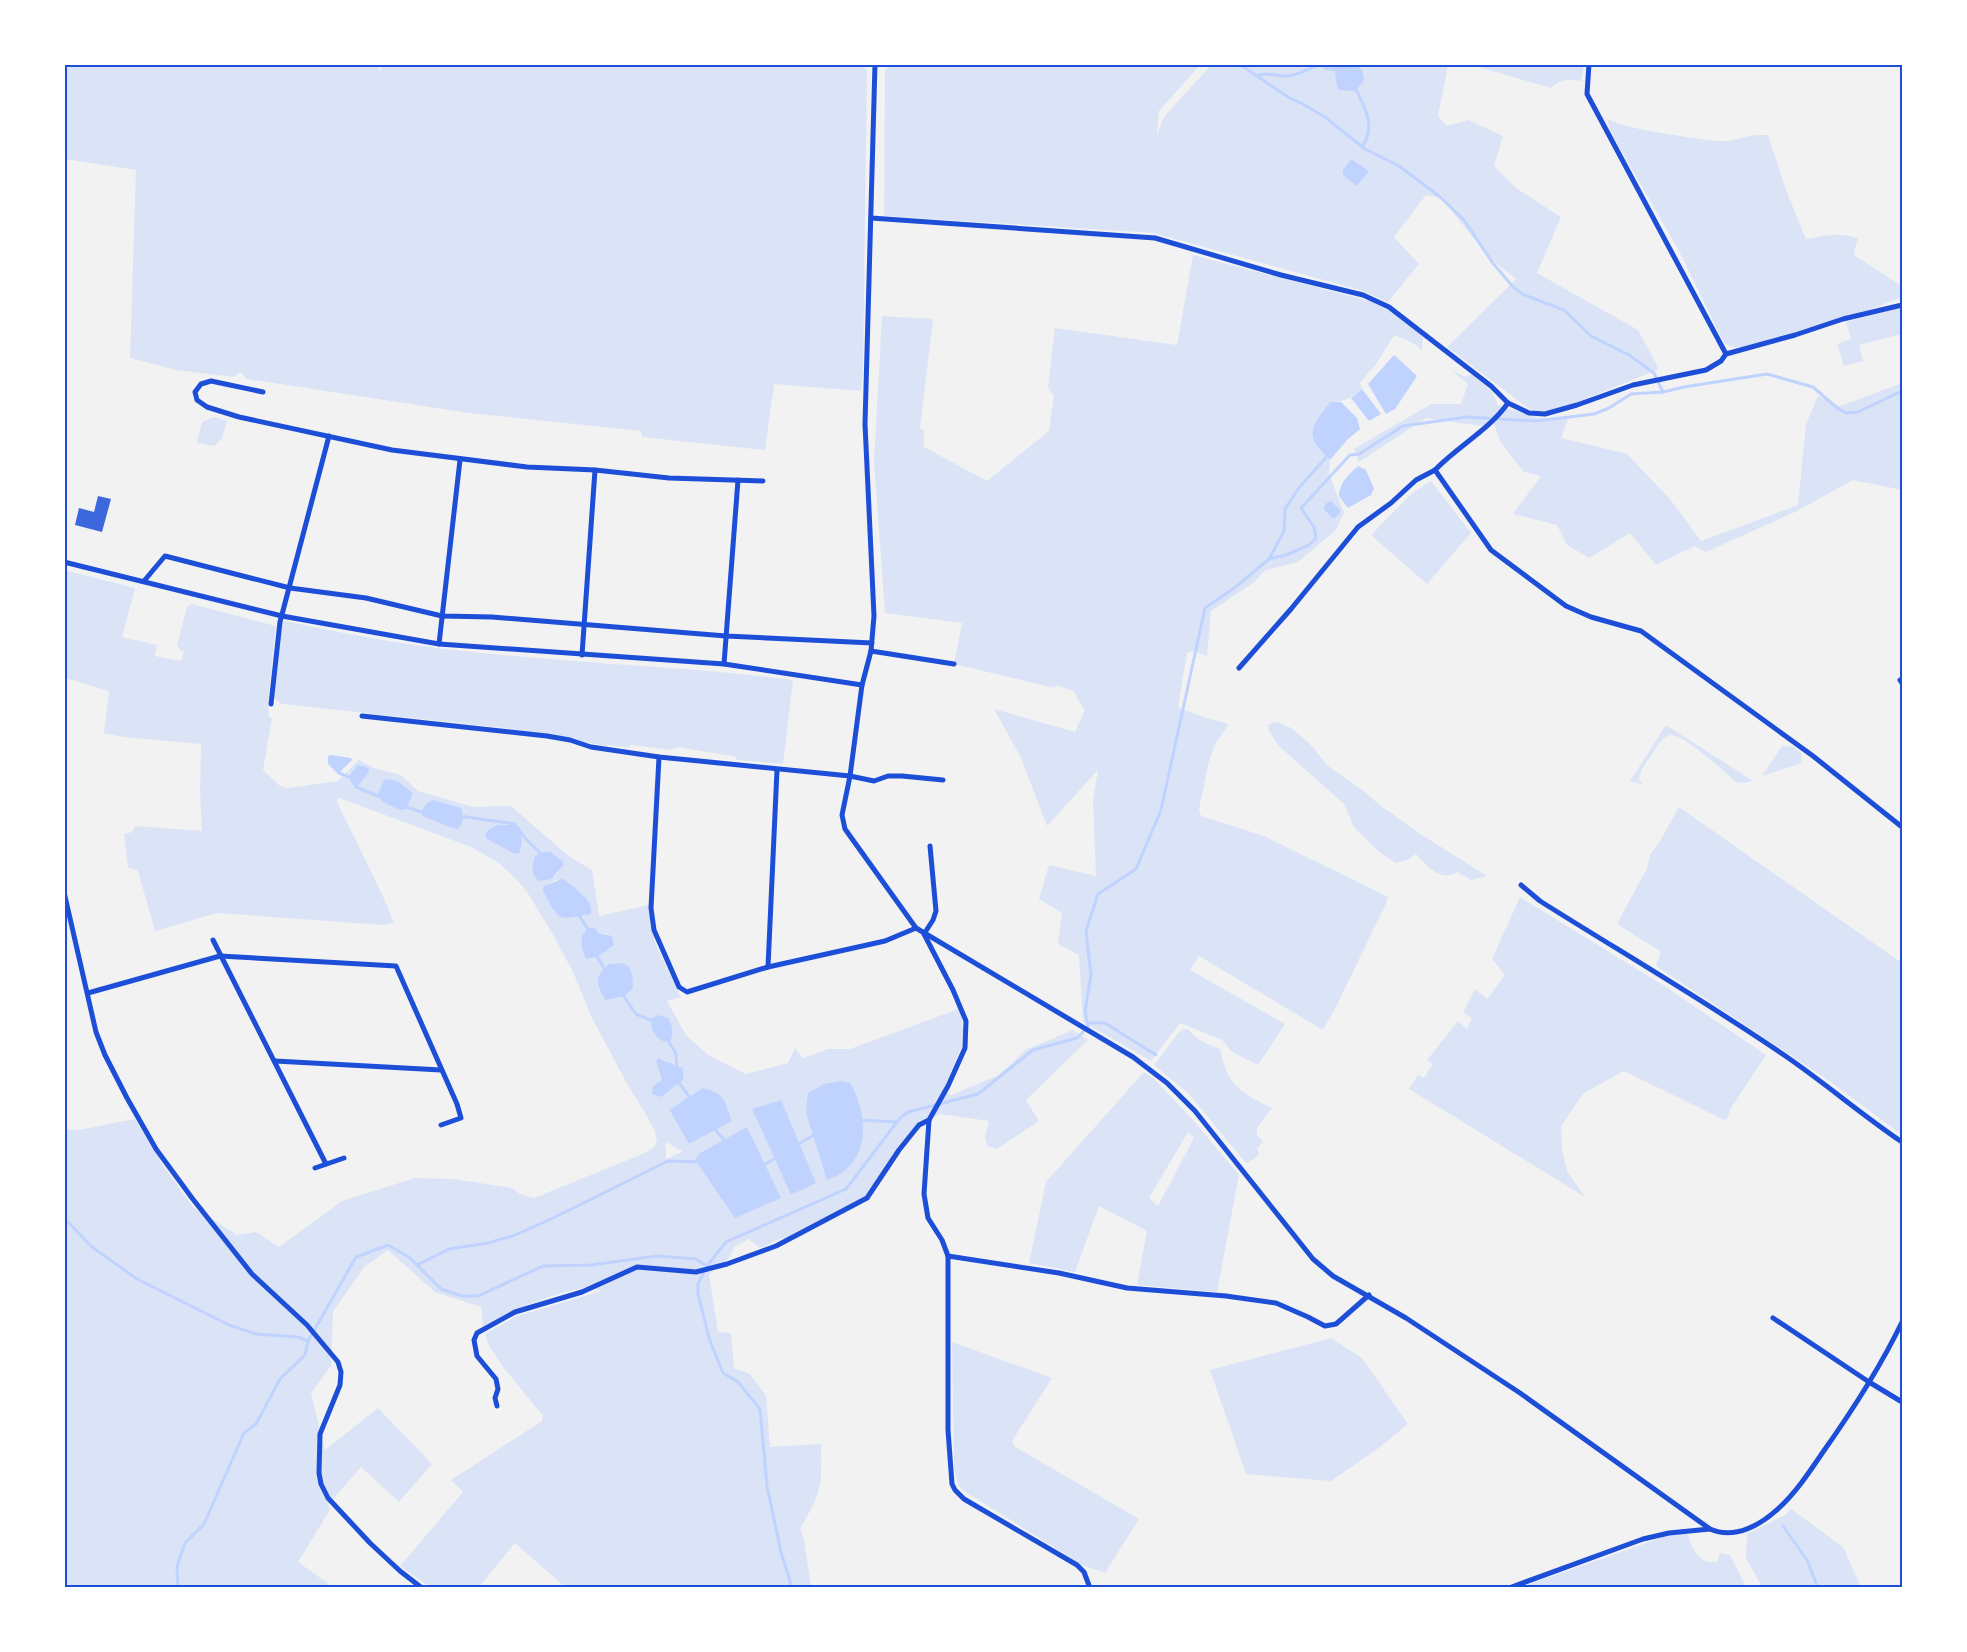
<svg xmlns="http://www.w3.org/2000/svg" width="1967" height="1652" font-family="'Exo 2',sans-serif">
<rect width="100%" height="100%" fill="#f2f2f2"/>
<g fill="#dbe4f7" fill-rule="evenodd">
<path d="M930,64L1200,65L1159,111L1157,135L1164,117L1211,65H1448L1438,116L1447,126L1468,120L1503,136L1494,166L1516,188L1561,217L1537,273L1638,330L1659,369L1573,404L1547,411H1532L1447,347L1516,279L1489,257L1441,198L1426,195L1394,237L1419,264L1388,302L1360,290L1153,233L884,216L885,70L888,67Z"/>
<path d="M106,65L378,64L379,72L384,64L863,66L867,70L863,371L861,391L774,384L765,450L642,437L641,431L469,413L247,379L240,372L234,377L176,370L130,358L136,170L65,159V65C79,64 92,67 106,65Z"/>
<path d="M1471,65L1584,64V65L1581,81C1568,79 1561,78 1551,88Z"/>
<path d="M1607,118C1620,129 1695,138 1716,141H1729L1755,135H1768L1786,190L1806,239C1822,236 1843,231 1858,239L1854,251L1855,256L1902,286V297L1869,310L1745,347H1734L1724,343L1679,251L1610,131Z"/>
<path d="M1193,255L1373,302L1392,312L1423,337L1422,350L1413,343L1394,335L1377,363L1360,383L1362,389C1351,398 1343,402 1330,402L1319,450L1330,460L1329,473L1344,513L1336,530L1298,562L1266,570L1253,583L1211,611L1207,656L1192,651L1187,653L1178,707L1203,717L1229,724L1216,743L1209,761L1199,809L1201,816L1264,836L1388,897V899L1336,1007L1323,1030L1199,956L1190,970L1285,1024L1258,1065L1232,1052L1222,1040L1180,1023L1151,1061L1083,1022L1079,955L1058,944L1062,913L1039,899L1049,865L1096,876L1093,800L1098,770L1047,826L1021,758L994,709L1075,732L1085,710L1078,700L1075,692L1056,685L1055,688L954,664L962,623L885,613L874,461L882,316L933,319L920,428L924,430V447L987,481L1049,431L1054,396L1048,387L1055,328L1177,345Z"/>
<path d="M1902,307V334L1859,345L1863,361L1844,366L1837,344L1851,339L1846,322Z"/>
<path d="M1452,371L1466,377L1471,374C1481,383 1496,391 1497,405L1539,418L1568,419L1561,438L1627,454L1670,499L1701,541L1798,505L1806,424L1818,396L1840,406L1902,383V490L1853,480L1797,511L1706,552L1695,546L1656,565L1630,533L1589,558L1567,545L1557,525L1513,514L1541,476L1524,472L1501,443L1493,421L1482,426L1426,418L1359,462L1354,449L1431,404H1461L1468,384Z"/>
<path d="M214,417L227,421L222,438L215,446L197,443L202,422Z"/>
<path d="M1431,481L1471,533L1427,584L1371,535L1411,494Z"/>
<path d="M64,570L135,588L122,637L157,645L155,656L181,661L184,651L180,650L177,645L187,607L192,604L276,626L268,702L269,717L272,718L263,770L280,786L288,788L338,781L359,760L374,768L401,775L418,791L473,807L511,806L570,857L592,870L599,916L648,905L655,943L681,997L667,1001L686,1035L708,1055L746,1074L788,1063L795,1048L803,1058L828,1049H850L961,1008L964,1042L943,1090L951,1095L997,1076L1008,1067L1025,1050L1073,1030L1088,1040L1026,1100L1039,1121L997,1149L987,1146L985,1137L989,1121L940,1114L928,1120L908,1141L868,1200L795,1239L782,1238L760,1248L749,1239L735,1246L728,1259L709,1274L718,1332L731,1333L734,1368L750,1374L766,1396L770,1447L821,1444C822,1485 822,1493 800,1528L804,1540L811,1587H565L515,1543L479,1587H430L400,1566L463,1492L451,1480L542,1421L543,1416L504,1368L489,1346L485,1334L517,1316L601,1291C579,1279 506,1314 483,1326L481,1307L435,1292L388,1250L364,1267L333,1312L331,1366L311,1393L325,1450L378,1408L432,1464L399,1502L361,1467L328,1505L330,1510L298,1562L333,1587H65V1130H78L135,1119L164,1167L193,1207L237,1235L256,1232L279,1247L342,1201L415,1178L454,1179L512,1188L520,1194L534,1198L645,1153L654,1147L657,1141L654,1129L645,1113L626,1082L591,1016L573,972L552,933L527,892L517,880L499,863L471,847L339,798L337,800L338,804L382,894L394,923L384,925L217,913L155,931L138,871L128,867L124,834L132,832L135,826L202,831L200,791L201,744L123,737L104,733L109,691L65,678ZM357,765L369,769V771L356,789L348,778V775ZM491,827L522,840L520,853L485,835ZM550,852L563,861L564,865L556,875L544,881ZM556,880L568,881L575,888L544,886ZM595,928L598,933L608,934L586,959L582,950L581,940ZM622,963C634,967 633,979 633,989L599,991C595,978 599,972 609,964ZM662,1059L670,1063L680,1065L683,1080L673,1088C659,1078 659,1076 662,1059ZM752,1109L815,1183L791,1195ZM669,1111L732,1121L689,1144ZM666,1142L682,1151L681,1152L666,1159Z"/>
<path d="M286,621C354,636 424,648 493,654C593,664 694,667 793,680L783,764L737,760L736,757L678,747L672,750L631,745L629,748L610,745L605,746L554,735L495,727L282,704L275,699L274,696L282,623Z"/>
<path d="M1278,722L1291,728L1302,737L1310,744L1328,766L1365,792L1381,806L1422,835L1487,876L1471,880L1457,872C1441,883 1426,865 1416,854L1407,860L1396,863L1379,852L1354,827L1344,804L1279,746L1269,731L1268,724Z"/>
<path d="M1666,725L1753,781L1743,783L1736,782C1725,772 1683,734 1671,735C1663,736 1658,745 1654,751C1648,760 1640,769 1639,780L1643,785L1630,781Z"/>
<path d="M1782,746L1794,747L1801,753L1802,763L1762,776Z"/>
<path d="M1679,807L1902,963V1135L1828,1080L1656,966L1661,952L1617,924L1647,868L1650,855L1660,841Z"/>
<path d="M1520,897L1666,987L1766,1055L1731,1108L1726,1121L1624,1071L1584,1093L1561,1126L1562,1150L1567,1171L1585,1197L1409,1089L1418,1075L1424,1078L1433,1064L1427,1060L1458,1021L1467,1029L1472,1018L1463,1013L1475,989L1487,999L1505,975L1492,959Z"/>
<path d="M1185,1029H1188C1197,1040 1208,1045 1220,1049C1228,1087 1240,1092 1272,1108L1257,1128V1135L1263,1142L1257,1148L1259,1155L1248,1163L1245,1162L1189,1094L1154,1065L1179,1032Z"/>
<path d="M1144,1072L1154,1079L1194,1121L1239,1175L1217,1292L1137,1285L1147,1231L1099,1206L1075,1272L1029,1263L1046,1182ZM1188,1132L1194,1138L1158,1206L1149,1198Z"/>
<path d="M1331,1338L1362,1358L1408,1424L1376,1450L1331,1481L1246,1474L1210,1370Z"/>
<path d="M952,1342L1052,1378L1012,1441L1014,1446L1139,1519L1105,1573L1082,1565L961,1489L958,1484L954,1468Z"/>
<path d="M1791,1509L1843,1547L1861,1587H1762L1746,1558L1747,1534L1785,1515Z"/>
<path d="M1687,1533C1693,1549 1697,1564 1717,1562L1720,1553L1730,1555L1746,1587L1518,1588L1672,1534Z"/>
</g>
<g fill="#bfd3fe">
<path d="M1321,65H1356L1362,70L1364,80L1356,91L1340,90L1337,87L1335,71L1326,70Z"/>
<path d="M1351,159L1369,171L1357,186L1343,175V170Z"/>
<path d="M1394,355L1417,376L1395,409L1386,414L1368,384Z"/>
<path d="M1362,389L1381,414L1369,421L1351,398Z"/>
<path d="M1330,402H1341L1357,418L1360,429L1347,440L1330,460C1304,436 1310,428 1330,402Z"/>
<path d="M1358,466L1366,470L1374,489L1371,495L1348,508L1339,496C1339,483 1349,474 1358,466Z"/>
<path d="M1331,501L1340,510V513L1335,518H1332L1324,509L1325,504Z"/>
<path d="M331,755L351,758L352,760L338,774L328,764V756Z"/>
<path d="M357,765L364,766L369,769V772L356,789C345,774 348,778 357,765Z"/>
<path d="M387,779L397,781L413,793L407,807L404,810C395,809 383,803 377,796L384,780Z"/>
<path d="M433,800L461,808C464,814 463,824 458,829L449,827L423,816L421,813C424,807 427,802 433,800Z"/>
<path d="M499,825H515L520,829L522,840L520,853L515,854L487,839L485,835C489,828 491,827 499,825Z"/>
<path d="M543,852H550L563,861L564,865L551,879L539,881C530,875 532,865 535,856Z"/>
<path d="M562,879C568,881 570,884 575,888C584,897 592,900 591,914L567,918L560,917L552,908L543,891L544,886Z"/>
<path d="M588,928H595L598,933L612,936L614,945L597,957L586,959C581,948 578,937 588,928Z"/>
<path d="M622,963C634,967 633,979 633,989L624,996L606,1000C595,985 594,976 609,964Z"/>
<path d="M658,1015L668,1018C673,1026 674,1034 670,1042C658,1043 650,1031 651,1019Z"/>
<path d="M658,1058L683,1068V1080L661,1097L652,1094L653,1086L662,1080L656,1061Z"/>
<path d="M841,1081L850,1083C870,1117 870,1166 827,1180L806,1113L808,1093L824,1084Z"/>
<path d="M703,1088C726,1094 724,1100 732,1121L689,1144L669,1110Z"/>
<path d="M781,1100L816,1183L791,1195L752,1109Z"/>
<path d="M747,1127L781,1198L735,1218L695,1160L700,1153Z"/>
</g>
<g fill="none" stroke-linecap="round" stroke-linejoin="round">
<g stroke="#bfd3fe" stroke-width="3">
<path d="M1239,64L1288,97L1303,104L1325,117L1365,149L1399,166L1439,196L1464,220L1492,262L1514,288L1524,295L1564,310L1591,336L1629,355L1654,373L1663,392"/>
<path d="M1257,76C1267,71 1276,77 1287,76C1298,75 1309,69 1320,64"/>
<path d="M1355,87C1363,105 1377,126 1363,145"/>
<path d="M1269,559L1284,531L1285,509L1298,489L1329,454"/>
<path d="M337,770L339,773L349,777"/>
<path d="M356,787L380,797"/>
<path d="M406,807L425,813"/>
<path d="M459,816L515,824L525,838L542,855"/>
<path d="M578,914L589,931"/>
<path d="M596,955L605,970"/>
<path d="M623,995L636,1014L653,1021"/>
<path d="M1088,1023H1105L1156,1055"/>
<path d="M668,1040L676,1054L677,1067"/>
<path d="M679,1080V1083L691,1099"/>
<path d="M860,1120L895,1122"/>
<path d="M714,1128L725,1141"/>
<path d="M798,1144L816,1134"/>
<path d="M762,1164H766L777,1157"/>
<path d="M64,1218L92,1247L137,1279L229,1325L256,1334L298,1337L308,1341"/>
<path d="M417,1265L449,1249L488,1243L515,1235L551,1219L668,1161L698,1162"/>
<path d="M705,1270L698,1284V1294L709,1338L723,1373L738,1382L760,1409L767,1486L781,1552L792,1588"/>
<path d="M1783,1526L1807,1560L1818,1588"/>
<path d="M178,1588L177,1566L185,1543L204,1524L244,1433L256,1424L280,1379L305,1355L308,1341L356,1257L388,1245L409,1257L441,1289L462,1296H478L543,1266L591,1265L657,1256L696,1259L707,1266L726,1242L846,1189L900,1118L908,1112L978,1094L1033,1050L1077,1038L1088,1027L1085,1011L1091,975L1086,931L1098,894L1136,869L1161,810L1205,608L1233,589L1269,559L1286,555L1309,545L1316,538L1314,527L1301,508L1350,455L1359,454L1403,426L1467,417L1536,421L1594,414L1609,408L1631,394L1663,392L1684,387L1767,374L1813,387L1837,408L1846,413L1858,412L1902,391"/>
</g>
</g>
<path fill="#3d67dc" d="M98,496L111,499L102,532L75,525L79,508L94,512Z"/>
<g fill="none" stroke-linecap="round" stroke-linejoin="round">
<g stroke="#1d4ed8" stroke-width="5">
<path d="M875,64L865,424L874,616L871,651L862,685L850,776L842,815L845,829L916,928L1133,1057L1167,1083L1195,1111L1313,1259L1333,1276L1406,1318L1520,1393L1710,1529C1735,1540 1761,1525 1780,1507C1797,1491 1810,1471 1823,1452C1852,1411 1880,1368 1902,1322"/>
<path d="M1589,64L1587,94L1726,354"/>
<path d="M871,218L1155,238L1281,275L1363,295L1389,307L1491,386L1508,403L1529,413L1545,414L1577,405L1633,385L1706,370L1721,361L1726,354L1795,335L1843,319L1902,305"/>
<path d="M263,392L211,381L201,384L195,392L197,400L207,407L239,417L392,450L527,467L595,470L669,478L763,481"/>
<path d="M1508,403C1488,431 1458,446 1435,470L1491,550L1566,606L1591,617L1641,631L1813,756L1902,827"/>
<path d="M64,562L282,616L439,644L724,664L862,685"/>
<path d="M144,581L165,556L290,588L366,598L442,616L492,617L726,636L872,643"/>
<path d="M439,644L460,460"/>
<path d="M871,651L954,664"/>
<path d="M582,655L595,470"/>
<path d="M724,664L738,480"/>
<path d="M1239,668L1291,609L1358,527L1391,503L1416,480L1435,470"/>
<path d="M1900,680L1902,683"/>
<path d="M271,704L280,622L329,436"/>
<path d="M362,716L547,736L570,740L591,747L659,757L850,776L874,781L888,776H902L943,780"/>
<path d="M659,757L651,908L654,930L679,987L687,992L768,967L885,941L916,928"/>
<path d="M930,846L936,911L933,920L924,934L953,990L966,1021L965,1048L948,1086L929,1120L924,1194L928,1218L942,1240L948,1256V1430L952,1484L955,1490L964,1499L1077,1565L1084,1572L1090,1588"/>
<path d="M1521,885L1540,901C1621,952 1705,1001 1784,1055C1825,1083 1862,1115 1902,1142"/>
<path d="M64,892L96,1032L105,1055L127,1098L156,1149L192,1198L252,1274L307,1325L338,1362L341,1372L340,1385L320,1434L319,1473L321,1484L328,1498L370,1543L400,1571L422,1588"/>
<path d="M213,940L326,1164"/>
<path d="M768,967L777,770"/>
<path d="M88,993L220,956L396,966L457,1104L461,1118L441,1125"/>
<path d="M275,1061L441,1070"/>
<path d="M315,1168L344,1158"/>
<path d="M948,1256L1059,1273L1127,1288L1226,1296L1276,1303L1308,1317L1325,1326L1336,1324L1369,1295"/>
<path d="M1773,1318L1869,1382L1902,1402"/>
<path d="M497,1406L495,1398L498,1389L496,1379L477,1356L474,1340L477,1333L515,1312L582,1292L637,1267L696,1272L727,1264L776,1246L867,1198L899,1150L919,1125L929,1120"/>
<path d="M1509,1588L1643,1539L1669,1533L1710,1529"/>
</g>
</g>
<rect width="1967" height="1652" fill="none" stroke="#ffffff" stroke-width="132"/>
<rect x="66" y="66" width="1835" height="1520" fill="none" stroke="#1d4ed8" stroke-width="2"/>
</svg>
